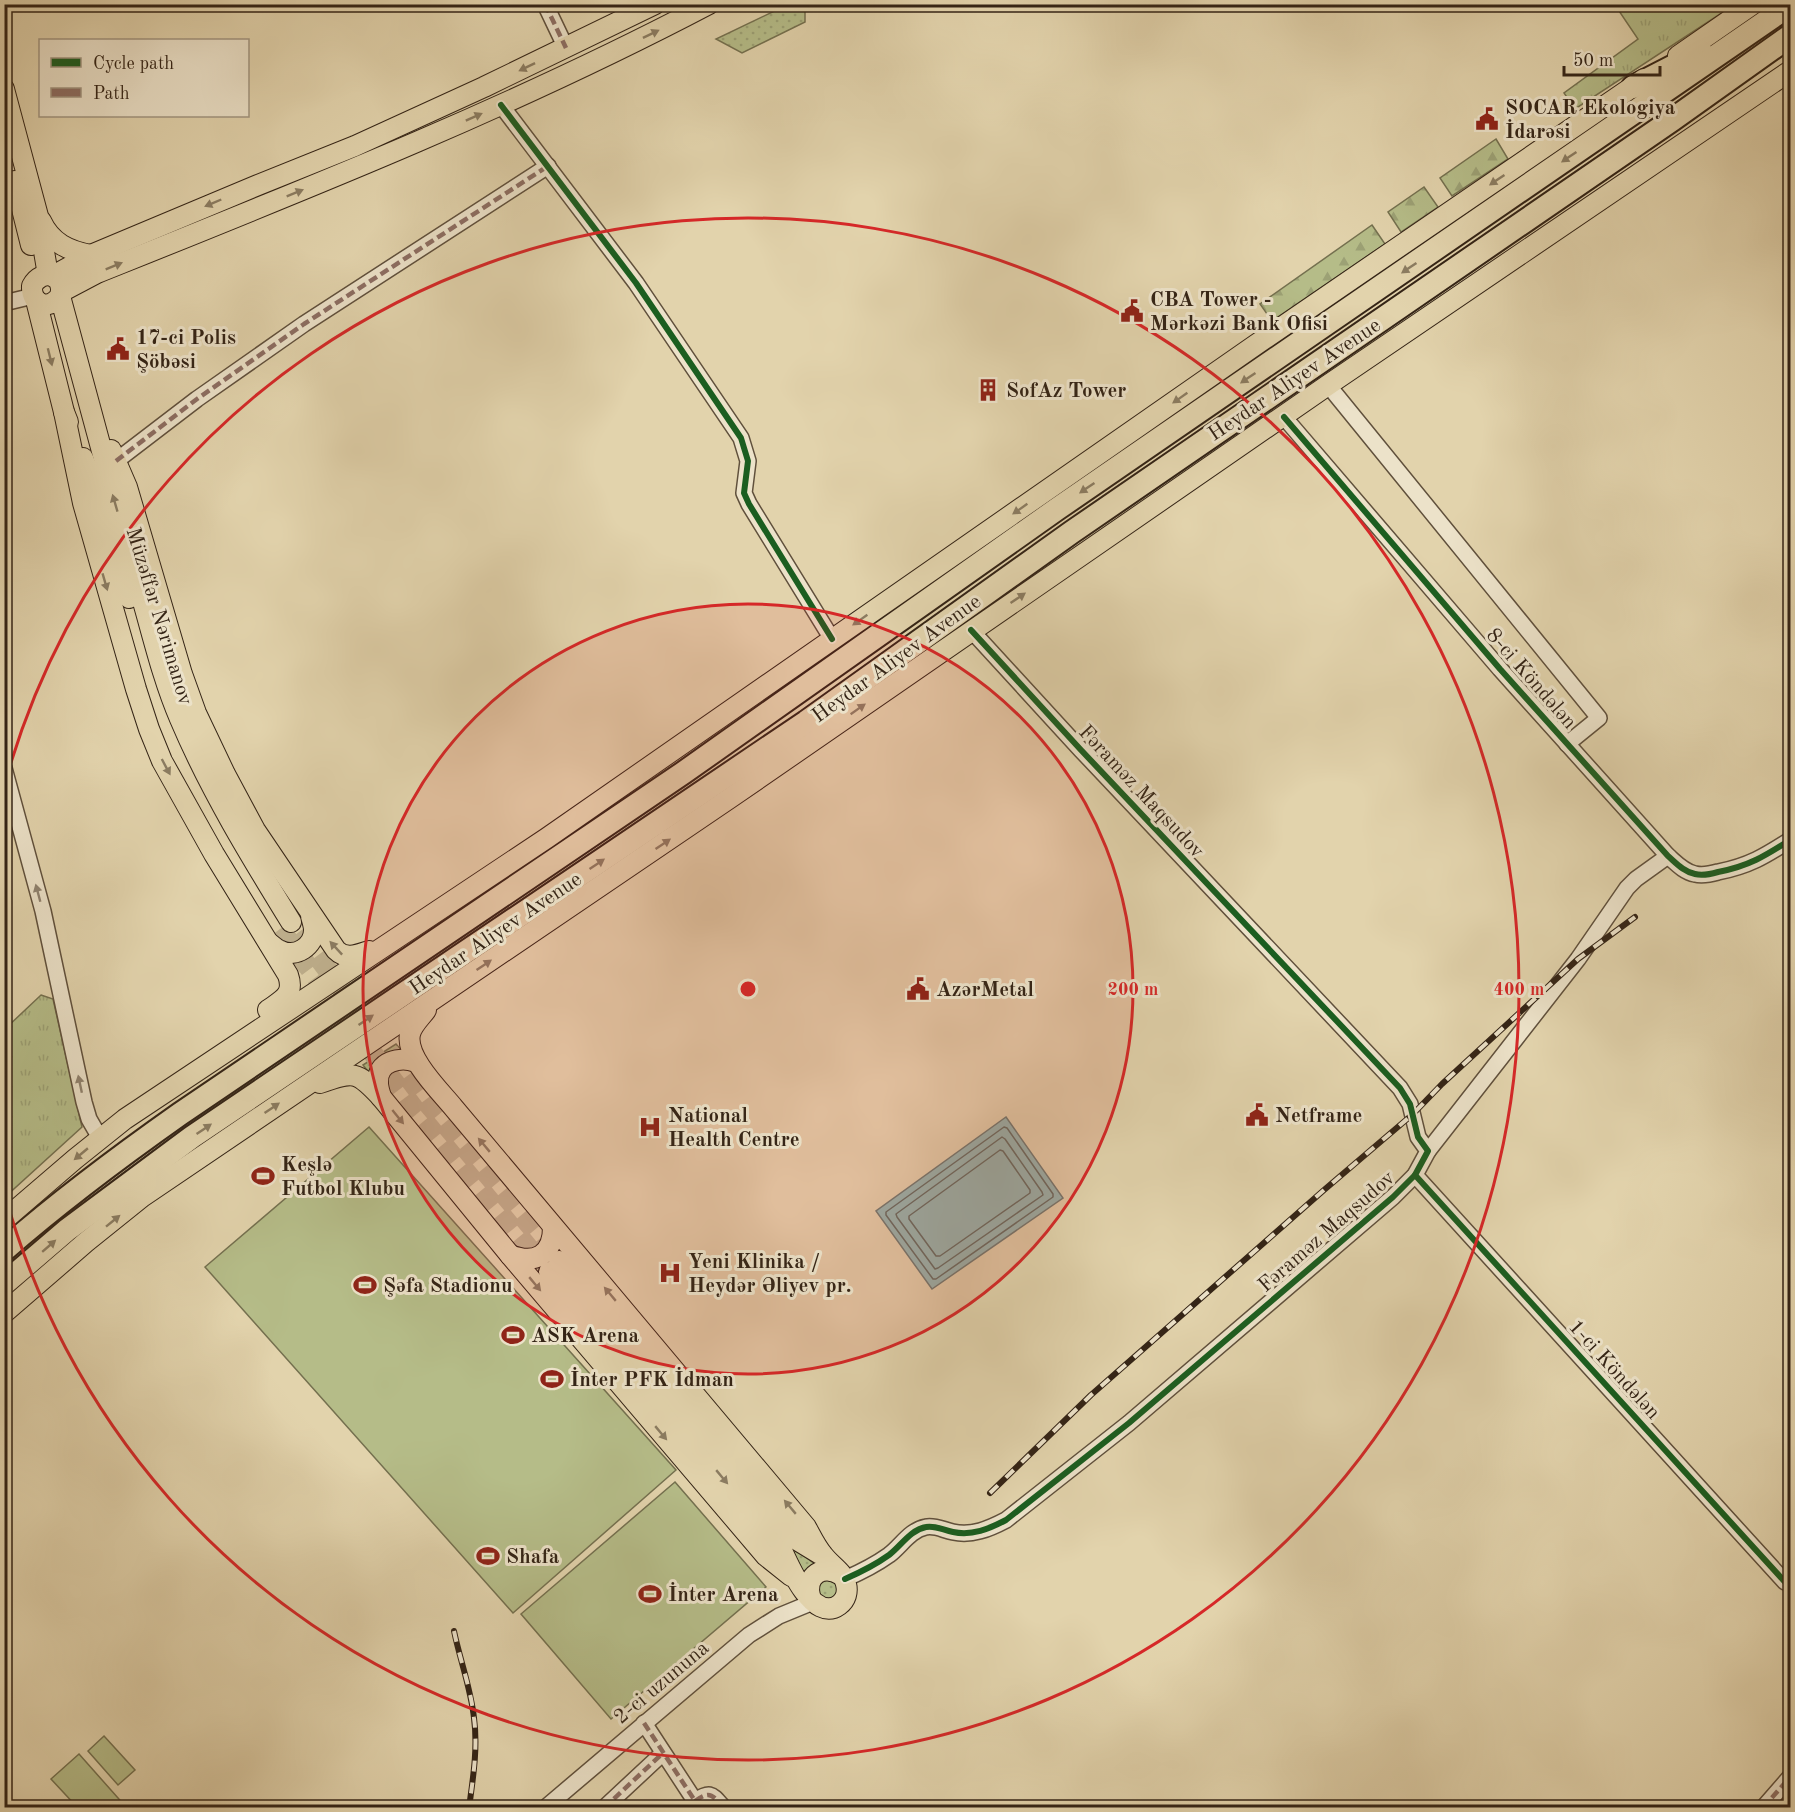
<svg xmlns="http://www.w3.org/2000/svg" width="1795" height="1812" font-family="'Old Standard TT',serif">
<defs>
<pattern id="grass-dots" width="8" height="8" patternUnits="userSpaceOnUse" patternTransform="scale(1.5)"><rect width="8" height="8" fill="#b5bc88"/><path d="M2 2h.1M6 6h.1" fill="none" stroke="#9ca175" stroke-width="1.8" stroke-linecap="round"/></pattern>
<pattern id="forest-firs" width="22" height="20" patternUnits="userSpaceOnUse" patternTransform="scale(1.5)"><rect width="22" height="20" fill="#b5bc88"/><path d="M5 1l3.5 6h-7zM16 11l3.5 6h-7z" fill="#9ca175"/></pattern>
<pattern id="park-tufts" width="24" height="20" patternUnits="userSpaceOnUse" patternTransform="scale(1.5)"><rect width="24" height="20" fill="#b5bc88"/><path d="M3 7l-1-3M5 7V3M7 7l1-3M15 17l-1-3M17 17v-4M19 17l1-3" fill="none" stroke="#9ca175"/></pattern>
</defs>
<rect width="100%" height="100%" fill="#e2d3ac"/>
<filter id="stains"><feTurbulence type="fractalNoise" baseFrequency=".00333" numOctaves="4"/><feColorMatrix values="0 0 0 0 .2 0 0 0 0 .09 0 0 0 0 .02 0 0 0 .5 -.17"/></filter>
<radialGradient id="worn" r=".72"><stop offset=".6" stop-color="#630" stop-opacity="0"/><stop offset="1" stop-color="#630" stop-opacity=".3"/></radialGradient>
<g fill="url(#grass-dots)" stroke="#74704f" stroke-width="1.5">
<path d="M787,5H805V22L742,53L716,39Z"/>
<path d="M396,1044L402,1051L370,1074L363,1065Z"/>
<path d="M790,1545L816,1565L805,1575Z"/>
<path d="M824,1579L836,1583C839,1592 837,1596 829,1600L819,1596L818,1583Z"/>
</g>
<g fill="url(#forest-firs)" stroke="#74704f" stroke-width="1.5">
<path d="M1496,139L1508,159L1452,196L1440,178Z"/>
<path d="M1424,187L1438,207L1401,232L1388,212Z"/>
<path d="M1372,225L1385,244L1272,321L1260,304Z"/>
</g>
<g fill="url(#park-tufts)" stroke="#74704f" stroke-width="1.5">
<path d="M1615,5H1734L1575,109L1564,93L1638,39Z"/>
<path d="M41,995L53,999L82,1127L5,1197V1029Z"/>
</g>
<g fill="#b5bc88" stroke="#74704f" stroke-width="1.5">
<path d="M369,1127L676,1470L513,1613L205,1267Z"/>
<path d="M675,1482L766,1587L611,1719L521,1614Z"/>
<path d="M104,1736L135,1770L118,1785L88,1751Z"/>
<path d="M79,1754L126,1807H77L51,1779Z"/>
</g>
<path fill="#95b7ae" stroke="#6e7c71" stroke-width="1.5" d="M1006,1117L1063,1198L932,1289L876,1211Z"/>
<g fill="none" stroke-linecap="round" stroke-linejoin="round">
<g stroke="#646e62" stroke-width="1.5">
<path d="M1004,1127L1007,1128L1053,1194V1197L936,1279H933L886,1215V1212Z"/>
<path d="M1002,1137L1005,1139L1042,1192L1043,1195L938,1268L935,1269L897,1217L896,1214Z"/>
<path d="M1000,1150L1003,1151L1030,1190V1193L940,1256H936L909,1219V1216Z"/>
</g>
<g stroke="#bfb08e" stroke-width="20" stroke-dasharray="20 10" stroke-linecap="butt">
<path d="M280,929L416,1111L546,1269"/>
<path d="M299,932L429,1105L558,1259"/>
</g>
<g stroke="#60503c" stroke-width="18">
<g id="minor">
<path d="M545,4L566,48"/>
<path d="M501,105L636,283L741,438L748,461L744,493L749,504L832,639"/>
<path d="M4,303L33,296"/>
<path d="M1328,385L1599,718L1567,744"/>
<path d="M1284,417L1500,669L1668,856C1676,863 1684,872 1695,874C1703,876 1711,874 1718,872C1749,866 1765,856 1790,840"/>
<path d="M116,461L197,399L304,324L548,166"/>
<path d="M4,768L43,911L84,1102L89,1119L100,1138"/>
<path d="M1428,1151L1578,959L1627,888L1636,879L1668,856"/>
<path d="M1415,1175L1785,1582L1790,1584"/>
<path d="M845,1579C861,1572 875,1565 889,1555C901,1546 910,1530 926,1527C935,1525 943,1530 953,1532C972,1536 989,1529 1006,1520L1129,1423L1393,1197L1415,1175L1428,1151L1418,1137L1410,1104L1400,1088L1081,750L971,630"/>
<path d="M644,1723L695,1801"/>
<path d="M695,1801C711,1790 712,1795 724,1808"/>
<path d="M545,1808L749,1635L779,1616L813,1602"/>
<path d="M604,1808L663,1753"/>
<path d="M1763,1808L1790,1777"/>
</g>
</g>
<g stroke="#342416" stroke-width="22">
<g id="major">
<path d="M1678,56L1753,4"/>
<path d="M4,89L38,216L48,275"/>
<path d="M15,181L31,245"/>
<path d="M41,221C51,243 69,251 91,255"/>
<path d="M53,276L91,255L258,185L355,146L484,87L655,4"/>
<path d="M61,292L97,273C304,190 511,108 709,4"/>
<path d="M60,296C49,311 31,305 32,286C42,267 66,275 60,296C86,391 111,486 137,581C151,627 161,675 180,719C210,790 251,857 291,922"/>
<path d="M36,300L64,412L68,422"/>
<path d="M64,412L83,503L136,689L149,729L162,761L214,854L288,975C295,995 282,1000 268,1010"/>
<path d="M111,450L127,487L182,674L196,713L225,774L255,830L336,950C346,960 357,955 369,951"/>
<path d="M83,458L99,500L129,598"/>
<path d="M269,943C273,946 277,950 281,951C296,958 314,946 314,930C314,926 312,920 311,916"/>
<path d="M426,1010C421,1017 412,1025 410,1034C405,1057 439,1090 453,1107L806,1527C811,1536 816,1547 823,1555C830,1565 844,1572 846,1584C848,1592 846,1600 839,1605C813,1624 788,1564 780,1546L549,1272"/>
<path d="M320,1083C354,1071 357,1071 381,1097L510,1255L766,1556L791,1576"/>
<path d="M381,1097C380,1093 378,1088 378,1083C376,1061 401,1056 416,1062"/>
<path d="M4,1220L75,1159L125,1119L547,838L1254,346L1644,79"/>
<path d="M510,1255C535,1265 553,1255 553,1227"/>
<path d="M559,1261L792,1537L820,1554"/>
<path d="M4,1313L86,1242L142,1197L730,798L1328,385L1790,71"/>
<path d="M810,1596C805,1575 823,1564 841,1575"/>
</g>
</g>
<g stroke="#342416" stroke-width="26">
<g id="highway">
<path d="M1633,87L1701,52"/>
<path d="M4,1250C60,1201 119,1157 180,1114L683,773L1057,509L1790,5"/>
<path d="M4,1284L67,1230L192,1137L806,722L1072,532L1672,120L1790,36"/>
</g>
</g>
<use href="#minor" stroke="#ece2c9" stroke-width="15"/>
<use href="#major" stroke="#e2d3ac" stroke-width="20"/>
<use href="#highway" stroke="#e2d3ac" stroke-width="22"/>
<g stroke="#342416" stroke-width="6">
<g id="rail">
<path d="M990,1493L1091,1395L1324,1190L1413,1114L1442,1084L1578,959L1635,917"/>
<path d="M454,1631C460,1660 471,1689 474,1718C478,1748 473,1778 469,1808"/>
</g>
</g>
<use href="#rail" stroke="#ece2c9" stroke-width="4" stroke-dasharray="11" stroke-linecap="butt"/>
<g stroke="#8d6e63" stroke-width="4.5" stroke-dasharray="9 4.5" stroke-linecap="butt">
<path d="M545,4L566,48"/>
<path d="M116,461L197,399L304,324L548,166"/>
<path d="M644,1723L695,1801"/>
<path d="M695,1801C711,1790 712,1795 724,1808"/>
<path d="M604,1808L663,1753"/>
<path d="M1763,1808L1790,1777"/>
</g>
<g stroke="#ece2c9" stroke-width="10">
<g id="cycleway">
<path d="M501,105L636,283L741,438L748,461L744,493L749,504L832,639"/>
<path d="M1284,417L1500,669L1668,856C1676,863 1684,872 1695,874C1703,876 1711,874 1718,872C1749,866 1765,856 1790,840"/>
<path d="M1415,1175L1785,1582L1790,1584"/>
<path d="M845,1579C861,1572 875,1565 889,1555C901,1546 910,1530 926,1527C935,1525 943,1530 953,1532C972,1536 989,1529 1006,1520L1129,1423L1393,1197L1415,1175L1428,1151L1418,1137L1410,1104L1400,1088L1081,750L971,630"/>
</g>
</g>
<use href="#cycleway" stroke="#1b5e20" stroke-width="6"/>
</g>
<defs><path id="oneway-solid" d="M-6-.8H1V-3.2L6.5 0L1 3.2V.8H-6Z" transform="scale(1.5)"/></defs>
<g fill="#8b7c61">
<use href="#oneway-solid" transform="translate(651 34) rotate(-26)"/>
<use href="#oneway-solid" transform="translate(527 67) rotate(154)"/>
<use href="#oneway-solid" transform="translate(474 117) rotate(-24)"/>
<use href="#oneway-solid" transform="translate(1569 157) rotate(146)"/>
<use href="#oneway-solid" transform="translate(1497 180) rotate(146)"/>
<use href="#oneway-solid" transform="translate(295 193) rotate(-22)"/>
<use href="#oneway-solid" transform="translate(213 203) rotate(157)"/>
<use href="#oneway-solid" transform="translate(114 266) rotate(-22)"/>
<use href="#oneway-solid" transform="translate(1409 268) rotate(146)"/>
<use href="#oneway-solid" transform="translate(50 357) rotate(76)"/>
<use href="#oneway-solid" transform="translate(1248 378) rotate(146)"/>
<use href="#oneway-solid" transform="translate(1180 398) rotate(145)"/>
<use href="#oneway-solid" transform="translate(1087 488) rotate(146)"/>
<use href="#oneway-solid" transform="translate(115 503) rotate(-106)"/>
<use href="#oneway-solid" transform="translate(1020 509) rotate(145)"/>
<use href="#oneway-solid" transform="translate(105 582) rotate(74)"/>
<use href="#oneway-solid" transform="translate(1018 598) rotate(-34)"/>
<use href="#oneway-solid" transform="translate(860 620) rotate(145)"/>
<use href="#oneway-solid" transform="translate(858 709) rotate(-35)"/>
<use href="#oneway-solid" transform="translate(166 767) rotate(62)"/>
<use href="#oneway-solid" transform="translate(663 844) rotate(-34)"/>
<use href="#oneway-solid" transform="translate(597 864) rotate(-34)"/>
<use href="#oneway-solid" transform="translate(336 948) rotate(-133)"/>
<use href="#oneway-solid" transform="translate(484 965) rotate(-34)"/>
<use href="#oneway-solid" transform="translate(366 1020) rotate(-34)"/>
<use href="#oneway-solid" transform="translate(272 1108) rotate(-34)"/>
<use href="#oneway-solid" transform="translate(398 1117) rotate(51)"/>
<use href="#oneway-solid" transform="translate(204 1129) rotate(-34)"/>
<use href="#oneway-solid" transform="translate(484 1145) rotate(-130)"/>
<use href="#oneway-solid" transform="translate(81 1154) rotate(140)"/>
<use href="#oneway-solid" transform="translate(113 1221) rotate(-39)"/>
<use href="#oneway-solid" transform="translate(49 1246) rotate(-41)"/>
<use href="#oneway-solid" transform="translate(535 1284) rotate(50)"/>
<use href="#oneway-solid" transform="translate(610 1294) rotate(-130)"/>
<use href="#oneway-solid" transform="translate(661 1433) rotate(50)"/>
<use href="#oneway-solid" transform="translate(722 1477) rotate(50)"/>
<use href="#oneway-solid" transform="translate(790 1507) rotate(-130)"/>
</g>
<g fill="#908370">
<use href="#oneway-solid" transform="translate(38 893) rotate(-105)"/>
<use href="#oneway-solid" transform="translate(80 1084) rotate(-102)"/>
</g>
<circle cx="748" cy="989" r="385" fill="#d62828" fill-opacity=".12"/>
<g fill="none" stroke="#d62828" stroke-width="3">
<circle cx="748" cy="989" r="385"/>
<path d="M5 783A771 771 0 1 1 5 1195"/>
</g>
<defs>
<g id="civic-bare" transform="scale(1.8)"><path d="M-.6-6.5H3V-4.5H.6V-3L4-1V1h2V6H-6V1h2V-1L-.6-3ZM-1.2 2.5V6h2.4V2.5Z" fill="#8f2418" stroke="#ece2c9" stroke-width="2.5" paint-order="stroke"/></g>
<g id="building-bare" transform="scale(1.8)"><path d="M-4-6H4V6H1V3H-1V6H-4ZM-2.5-4.3h1.7v1.8h-1.7ZM.8-4.3h1.7v1.8H.8ZM-2.5-1h1.7V.8h-1.7ZM.8-1h1.7V.8H.8Z" fill="#8f2418" stroke="#ece2c9" stroke-width="2.5" paint-order="stroke"/></g>
<g id="hospital-bare" transform="scale(1.8)"><path d="M-5-5h3v3.5h4V-5h3V5h-3V1.5h-4V5h-3Z" fill="#8f2418" stroke="#ece2c9" stroke-width="2.5" paint-order="stroke"/></g>
<g id="stadium-bare" transform="scale(1.8)"><path d="M0-5a6.5 5 0 1 0 0 10a6.5 5 0 1 0 0-10ZM-3.5-1.8h7v3.6h-7Z" fill="#8f2418" stroke="#ece2c9" stroke-width="2.5" paint-order="stroke"/></g>
</defs>
<g fill-rule="evenodd">
<use href="#civic-bare" x="1487" y="119"/>
<use href="#civic-bare" x="1132" y="311"/>
<use href="#civic-bare" x="118" y="349"/>
<use href="#building-bare" x="988" y="390"/>
<use href="#civic-bare" x="918" y="989"/>
<use href="#civic-bare" x="1257" y="1115"/>
<use href="#hospital-bare" x="650" y="1127"/>
<use href="#stadium-bare" x="263" y="1176"/>
<use href="#hospital-bare" x="670" y="1273"/>
<use href="#stadium-bare" x="365" y="1285"/>
<use href="#stadium-bare" x="513" y="1335"/>
<use href="#stadium-bare" x="552" y="1379"/>
<use href="#stadium-bare" x="488" y="1556"/>
<use href="#stadium-bare" x="650" y="1594"/>
</g>
<g text-anchor="middle" stroke-width="6" stroke-linejoin="round" paint-order="stroke">
<g font-size="21" font-weight="bold" fill="#342416" stroke="#ece2c9" text-anchor="start">
<text x="1505" y="114">SOCAR Ekologiya<tspan x="1505" dy="24">İdarəsi</tspan></text>
<text x="1150" y="306">CBA Tower -<tspan x="1150" dy="24">Mərkəzi Bank Ofisi</tspan></text>
<text x="136" y="344">17-ci Polis<tspan x="136" dy="24">Şöbəsi</tspan></text>
<text x="1006" y="397">SofAz Tower</text>
<text x="936" y="996">AzərMetal</text>
<text x="668" y="1122">National<tspan x="668" dy="24">Health Centre</tspan></text>
<text x="1275" y="1122">Netframe</text>
<text x="281" y="1171">Keşlə<tspan x="281" dy="24">Futbol Klubu</tspan></text>
<text x="688" y="1268">Yeni Klinika /<tspan x="688" dy="24">Heydər Əliyev pr.</tspan></text>
<text x="383" y="1292">Şəfa Stadionu</text>
<text x="531" y="1342">ASK Arena</text>
<text x="570" y="1386">İnter PFK İdman</text>
<text x="506" y="1563">Shafa</text>
<text x="668" y="1601">İnter Arena</text>
</g>
<g font-size="21" fill="#342416" stroke="#ece2c9">
<text transform="translate(1294 379) rotate(-34)" y="7">Heydar Aliyev Avenue</text>
<text transform="translate(160 616) rotate(73)" y="7">Müzəffər Nərimanov</text>
<text transform="translate(896 658) rotate(-36)" y="7">Heydar Aliyev Avenue</text>
<text transform="translate(1532 678) rotate(49)" y="7">8-ci Köndələn</text>
<text transform="translate(1142 791) rotate(47)" y="7">Fəraməz Maqsudov</text>
<text transform="translate(495 933) rotate(-34)" y="7">Heydar Aliyev Avenue</text>
<text transform="translate(1326 1231) rotate(-41)" y="7">Fəraməz Maqsudov</text>
<text transform="translate(1615 1369) rotate(48)" y="7">1-ci Köndələn</text>
<text transform="translate(661 1682) rotate(-40)" y="7">2-ci uzununa</text>
</g>
</g>
<circle cx="748" cy="989" r="9" fill="#d62828" stroke="#ece2c9" stroke-width="3"/>
<g font-size="18" text-anchor="middle" font-weight="bold" fill="#d62828" stroke="#ece2c9" stroke-width="6" stroke-linejoin="round" paint-order="stroke">
<text x="1133" y="995">200 m</text>
<text x="1519" y="995">400 m</text>
</g>
<rect width="1795" height="1812" fill="none" stroke="#e2d3ac" stroke-width="24"/>
<rect x="6" y="6" width="1783" height="1800" fill="none" stroke="#342416" stroke-width="3"/>
<rect x="12" y="12" width="1771" height="1788" fill="none" stroke="#342416" stroke-width="1.5"/>
<rect x="39" y="39" width="210" height="78" fill="#ece2c9" stroke="#a29681" stroke-width="1.5"/>
<rect x="51" y="58" width="30" height="9" fill="#1b5e20" stroke="#a29681" stroke-width="1.5"/>
<text x="93" y="69" font-size="18" fill="#342416">Cycle path</text>
<rect x="51" y="88" width="30" height="9" fill="#8d6e63" stroke="#a29681" stroke-width="1.5"/>
<text x="93" y="99" font-size="18" fill="#342416">Path</text>
<path d="M1564 66v9h96v-9" fill="none" stroke="#342416" stroke-width="3"/>
<text x="1573" y="66" font-size="18" fill="#342416" stroke="#ece2c9" stroke-width="4.5" paint-order="stroke">50 m</text>
<rect width="100%" height="100%" filter="url(#stains)"/>
<rect width="100%" height="100%" fill="url(#worn)"/>
</svg>
